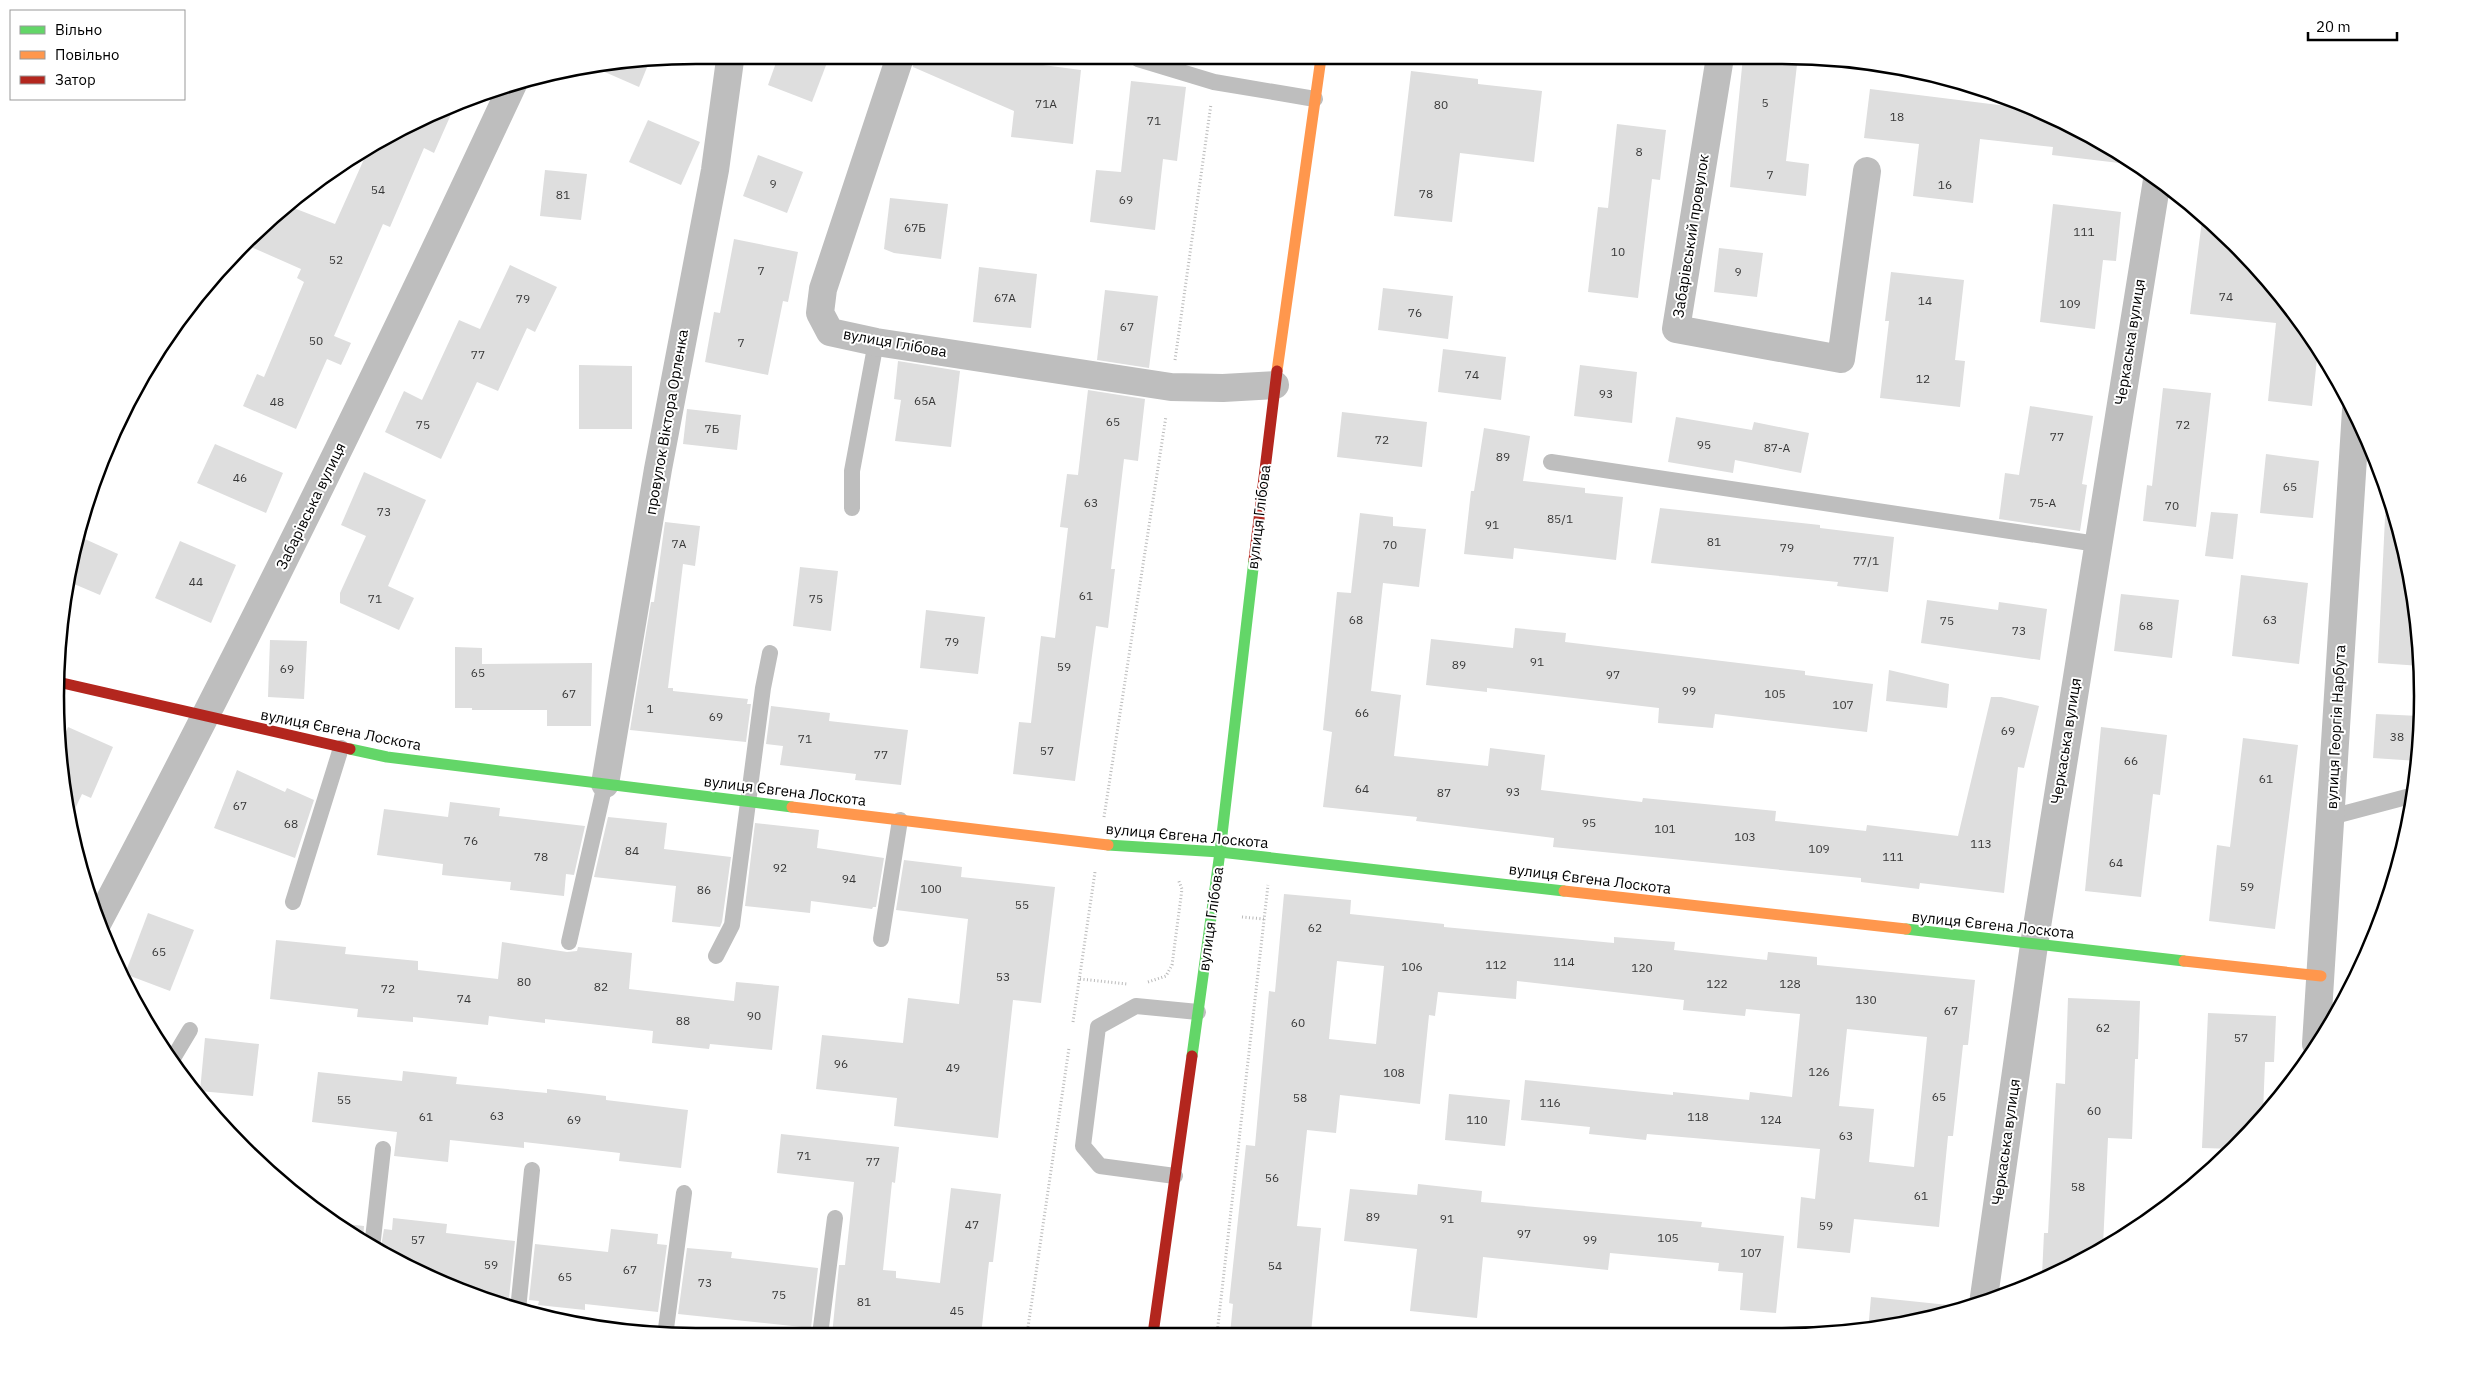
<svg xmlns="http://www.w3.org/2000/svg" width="2478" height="1392" font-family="'IBM Plex Sans',sans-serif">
<rect width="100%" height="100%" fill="#fff"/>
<g fill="#dedede" fill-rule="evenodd">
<path d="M1798,56L1786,161L1809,164L1806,196L1730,187L1743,57Z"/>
<path d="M914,59H996L1081,70L1073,144L1011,137L1014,111L913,67Z"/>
<path d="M650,60L639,87L591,66L612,61Z"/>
<path d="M777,60H828L812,102L768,85Z"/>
<path d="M1411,71L1478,79V84L1542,91L1534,162L1460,153L1452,222L1394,216Z"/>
<path d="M1131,81L1186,87L1177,161L1163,159L1155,230L1090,222L1096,170L1121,172Z"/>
<path d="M1870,89L2023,108L2103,141L2136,165L2052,155L2053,147L1980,139L1973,203L1913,196L1919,144L1864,138Z"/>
<path d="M456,103L434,153L424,148L390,227L383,224L334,336L351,343L341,365L327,359L296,429L243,406L257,374L264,377L304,282L297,278L301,269L242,243L286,205L335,224L369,148L412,121Z"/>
<path d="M648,120L700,142L681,185L629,162Z"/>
<path d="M1617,124L1666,130L1660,180L1652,179L1638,298L1588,292L1598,207L1608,208Z"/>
<path d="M758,155L803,172L787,213L743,196Z"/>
<path d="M545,170L587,174L581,220L540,216Z"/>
<path d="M890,198L948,204L941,259L894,253L884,249Z"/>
<path d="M2053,204L2121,212L2116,261L2103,260L2095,329L2040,322Z"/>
<path d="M2203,213L2291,306L2318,349L2312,406L2268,401L2276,323L2190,314Z"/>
<path d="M734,239L798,252L788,302L783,301L768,375L705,362L714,312L720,313Z"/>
<path d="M1719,248L1763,253L1757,297L1714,292Z"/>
<path d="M510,265L557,287L535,332L527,328L498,391L477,382L441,459L385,432L404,391L422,400L459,320L480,329Z"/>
<path d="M979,267L1037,274L1031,328L973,322Z"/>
<path d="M1891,272L1964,280L1955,360L1965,361L1960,407L1880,398L1889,321H1885Z"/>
<path d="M1383,288L1453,296L1448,339L1378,330Z"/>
<path d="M1105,290L1158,296L1149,368L1097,360Z"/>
<path d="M1443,349L1506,357L1501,400L1438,392Z"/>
<path d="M898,361L960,371L951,447L895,441L901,400L894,399Z"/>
<path d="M579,365L632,366V429H579Z"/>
<path d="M1580,365L1637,372L1632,423L1574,416Z"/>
<path d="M2163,388L2211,393L2196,527L2143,521L2147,485L2152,486Z"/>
<path d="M1088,390L1145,399L1138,461L1124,459L1111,569H1115L1108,628L1096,626L1075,781L1013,774L1019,722L1031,723L1041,636L1055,638L1068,528L1060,527L1067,474L1078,475Z"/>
<path d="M2030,406L2093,416L2082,484L2087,485L2080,531L1999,519L2005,473L2019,475Z"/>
<path d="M687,409L741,415L737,450L683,444Z"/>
<path d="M1342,412L1427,422L1422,467L1337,457Z"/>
<path d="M1676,417L1752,430L1754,422L1809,433L1801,473L1735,460L1733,473L1668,462Z"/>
<path d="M1484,428L1530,436L1523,481L1585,488V493L1623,497L1616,560L1514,548L1513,559L1464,554L1471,491H1474Z"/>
<path d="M215,444L283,473L266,513L197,483Z"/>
<path d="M2266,454L2319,461L2313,518L2260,513Z"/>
<path d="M364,472L426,500L388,586L414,598L399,630L340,603V593L366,536L341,525Z"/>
<path d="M2386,497H2389L2401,530L2422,654L2421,666L2378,663Z"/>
<path d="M1660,508L1820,525V528L1894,537L1888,592L1837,586L1838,582L1651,563Z"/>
<path d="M2211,512L2238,514L2233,559L2205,556Z"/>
<path d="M1360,513L1393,517V526L1426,529L1419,587L1383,583L1371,691L1401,695L1394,756L1488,766L1490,748L1545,755L1541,790L1642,802L1643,798L1776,811L1775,821L1866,831L1867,825L1958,836L1991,697H2001L2039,706L2024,768L2018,767L2004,893L1920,883L1919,889L1861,882V878L1553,847L1554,838L1416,821L1417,817L1323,807L1332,732L1323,730L1337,592L1351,593Z"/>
<path d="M665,522L700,526L695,566L683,564L668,688H673V691L748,699L747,704H751L746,742L630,730L651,602H654Z"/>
<path d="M76,535L118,554L100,595L67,581Z"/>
<path d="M180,541L236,565L211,623L155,598Z"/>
<path d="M800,567L838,571L831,631L793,626Z"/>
<path d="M2241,575L2308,583L2299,664L2232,656Z"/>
<path d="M2121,594L2179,600L2172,658L2114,651Z"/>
<path d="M1927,600L1998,610L1999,602L2047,609L2040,660L1921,643Z"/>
<path d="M926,610L985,617L978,674L920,668Z"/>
<path d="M1515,628L1566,633L1565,642L1805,671V675L1873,684L1867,732L1715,714L1713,728L1658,723L1659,708L1487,688V692L1426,685L1431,639L1513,648Z"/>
<path d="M270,640L307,641L304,699L268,697Z"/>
<path d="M455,647L482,648V664L592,663L591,726H547V710H472V708H455Z"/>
<path d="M1889,670L1949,684L1947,708L1886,701Z"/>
<path d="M771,706L830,713L829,721L908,730L901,785L855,780L856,774L780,765L783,746L766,744Z"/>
<path d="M2376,714L2420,716L2418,761L2373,758Z"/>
<path d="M68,727L113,747L91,798L82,794L68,824L58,750Z"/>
<path d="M2101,727L2167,735L2160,795L2153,794L2141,897L2085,891Z"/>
<path d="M2243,738L2298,745L2275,929L2209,921L2217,845L2230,847Z"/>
<path d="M237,770L285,792L287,788L314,800L295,858L214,828Z"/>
<path d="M450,802L500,808L499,816L585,826L574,875L566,874L564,896L510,890L511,882L442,875L443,864L377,855L384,809L448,817Z"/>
<path d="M608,817L667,823L664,849L731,857L722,922L720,927L672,922L676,886L594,877Z"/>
<path d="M755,823L819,830L817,848L884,858L876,907H873L872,909L811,901L810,913L745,906Z"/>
<path d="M904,860L962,867L961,877L1055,887L1041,1003L1013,1000L998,1138L894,1126L897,1098L816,1089L822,1035L903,1043L908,998L959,1004L968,919L896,910Z"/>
<path d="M1284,894L1351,900L1350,914L1444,924V927L1614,943V937L1675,942L1674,950L1767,960L1768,952L1817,957V965L1975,980L1968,1045H1963L1953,1136H1948L1939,1227L1854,1219L1850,1253L1797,1248L1801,1197L1815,1199L1820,1149L1647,1134L1646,1140L1589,1134L1590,1127L1521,1120L1525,1080L1673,1095V1092L1749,1100L1750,1092L1792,1097L1800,1014L1746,1009L1745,1016L1683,1010L1684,1000L1517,981L1516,999L1438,992L1435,1016L1429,1015L1420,1104L1340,1095L1336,1133L1307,1130L1297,1226L1321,1228L1311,1333L1230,1334L1233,1304L1229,1303L1246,1145L1255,1146L1269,991L1275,992ZM1337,961L1384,966L1376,1044L1329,1039ZM1847,1029L1927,1037L1914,1167L1869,1162L1874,1109L1839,1106Z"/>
<path d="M148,913L194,930L170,991L125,974Z"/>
<path d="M276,940L346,947L345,954L418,961V970L498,979L502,942L567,952L577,951L578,947L632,953L629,989L734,1001L736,982L779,986L772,1050L710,1044L709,1049L652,1043L653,1031L545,1019V1023L489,1016L488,1025L413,1017V1022L357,1017L358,1009L270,999Z"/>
<path d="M2068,998L2140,1001L2138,1059H2135L2132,1139L2108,1138L2103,1246L2042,1276L2044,1233H2048L2056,1083L2065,1084Z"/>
<path d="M2208,1013L2276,1016L2274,1062H2265L2263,1113L2235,1149L2202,1148Z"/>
<path d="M205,1038L259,1044L253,1096L200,1091Z"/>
<path d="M403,1071L457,1077L456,1084L547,1093V1089L606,1096V1100L688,1110L681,1168L619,1161L620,1153L524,1142V1148L450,1140L448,1162L394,1156L397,1132L312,1122L318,1072L402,1081Z"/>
<path d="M1449,1094L1510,1100L1505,1146L1445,1140Z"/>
<path d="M781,1134L899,1147L895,1183L892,1182L883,1270L896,1271V1278L940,1283L951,1188L1001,1194L993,1262H989L981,1335H832L839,1265H845L854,1182L777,1173Z"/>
<path d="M1418,1184L1482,1191L1481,1202L1702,1222L1701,1227L1784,1236L1776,1313L1740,1310L1743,1273L1718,1271L1719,1263L1610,1253L1608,1270L1483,1257L1477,1318L1410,1311L1417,1249L1344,1241L1350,1189L1417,1195Z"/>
<path d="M393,1218L447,1224L446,1233L515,1241L509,1298L482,1295L380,1253L384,1229L392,1230Z"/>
<path d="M336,1223L364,1226L363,1242Z"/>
<path d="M611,1229L658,1234L657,1244L667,1245L658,1312L585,1304V1310L538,1305L539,1301L529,1300L535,1244L608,1252Z"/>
<path d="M687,1248L732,1252L731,1258L818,1268L811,1328L678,1314Z"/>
<path d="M1871,1297L1958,1306V1310L1868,1331Z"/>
</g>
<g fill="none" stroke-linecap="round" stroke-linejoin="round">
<g stroke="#b9b9b9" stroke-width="3" stroke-dasharray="1 2.5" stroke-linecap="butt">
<path d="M1175,360L1211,104"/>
<path d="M1104,817L1166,416"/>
<path d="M1242,917L1264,919"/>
<path d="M1080,979L1127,984"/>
<path d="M1148,982L1166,976L1172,965L1182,889L1178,879"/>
<path d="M1073,1022L1095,872"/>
<path d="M1027,1334L1069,1048"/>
<path d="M1217,1334L1268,885"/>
</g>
<g stroke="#bebebe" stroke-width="16">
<path d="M1138,59L1214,82L1315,99"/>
<path d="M1551,462L2097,544"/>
<path d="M852,508V471L876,342"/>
<path d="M2331,817L2414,795"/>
<path d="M293,902L341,748"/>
<path d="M881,939L900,820"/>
<path d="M569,942L605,784"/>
<path d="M716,956L732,925L763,688L770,653"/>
<path d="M172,1060L190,1030"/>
<path d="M1175,1176L1100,1166L1083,1146L1098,1027L1136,1006L1198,1012"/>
<path d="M372,1248L383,1149"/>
<path d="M518,1310L532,1170"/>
<path d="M820,1335L835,1218"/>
<path d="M665,1336L684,1193"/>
</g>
<g stroke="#bebebe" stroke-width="28">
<path d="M1720,57L1676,329L1841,359L1867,171"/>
<path d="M899,60L823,289L820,313L830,332L876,342L1171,387L1223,388L1275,385"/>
<path d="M605,784L658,469L715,170L730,60"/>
<path d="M98,922C244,647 381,367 513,84"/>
<path d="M2316,1044L2356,410"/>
<path d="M1983,1304L2034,945L2157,180"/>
</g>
<g stroke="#63d668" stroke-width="11">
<path d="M350,749L387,757L792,807"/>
<path d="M1108,845L1220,852L1564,891"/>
<path d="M1906,929L2184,961"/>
<path d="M1192,1056L1220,852L1254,560"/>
</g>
<g stroke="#ff974d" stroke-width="11">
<path d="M1277,371L1321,58"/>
<path d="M792,807L1108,845"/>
<path d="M1564,891L1906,929"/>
<path d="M2184,961L2321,976"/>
</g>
<g stroke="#b3261e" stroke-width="11">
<path d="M1254,560L1277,371"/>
<path d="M58,682L350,749"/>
<path d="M1153,1334L1192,1056"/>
</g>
</g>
<g text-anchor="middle" stroke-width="4" stroke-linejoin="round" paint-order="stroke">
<g font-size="12" fill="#383838">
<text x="1765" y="107">5</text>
<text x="1046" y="108">71А</text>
<text x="1441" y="109">80</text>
<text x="1897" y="121">18</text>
<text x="1154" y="125">71</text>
<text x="1639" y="156">8</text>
<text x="1770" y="179">7</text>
<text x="773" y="188">9</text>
<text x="1945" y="189">16</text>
<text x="378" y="194">54</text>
<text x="1426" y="198">78</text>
<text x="563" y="199">81</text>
<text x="1126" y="204">69</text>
<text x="915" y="232">67Б</text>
<text x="2084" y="236">111</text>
<text x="1618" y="256">10</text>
<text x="336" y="264">52</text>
<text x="761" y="275">7</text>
<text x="1738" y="276">9</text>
<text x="2226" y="301">74</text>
<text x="1005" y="302">67А</text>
<text x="523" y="303">79</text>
<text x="1925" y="305">14</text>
<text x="2070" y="308">109</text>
<text x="1415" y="317">76</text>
<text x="1127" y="331">67</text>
<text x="316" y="345">50</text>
<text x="741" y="347">7</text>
<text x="478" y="359">77</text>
<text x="1472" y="379">74</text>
<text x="1923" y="383">12</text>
<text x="1606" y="398">93</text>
<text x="925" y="405">65А</text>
<text x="277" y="406">48</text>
<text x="1113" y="426">65</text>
<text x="423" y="429">75</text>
<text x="2183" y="429">72</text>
<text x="712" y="433">7Б</text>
<text x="2057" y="441">77</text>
<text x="1382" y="444">72</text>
<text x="1704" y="449">95</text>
<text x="1777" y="452">87-А</text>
<text x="1503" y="461">89</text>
<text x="240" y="482">46</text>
<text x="2290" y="491">65</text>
<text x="1091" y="507">63</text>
<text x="2043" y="507">75-А</text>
<text x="2172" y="510">70</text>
<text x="384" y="516">73</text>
<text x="1560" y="523">85/1</text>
<text x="1492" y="529">91</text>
<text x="1714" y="546">81</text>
<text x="679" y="548">7А</text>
<text x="1390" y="549">70</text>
<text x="1787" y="552">79</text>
<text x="1866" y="565">77/1</text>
<text x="196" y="586">44</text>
<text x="1086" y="600">61</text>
<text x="375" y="603">71</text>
<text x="816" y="603">75</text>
<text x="1356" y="624">68</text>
<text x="2270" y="624">63</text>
<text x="1947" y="625">75</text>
<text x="2146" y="630">68</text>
<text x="2019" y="635">73</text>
<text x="952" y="646">79</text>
<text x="1537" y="666">91</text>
<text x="1459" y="669">89</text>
<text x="1064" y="671">59</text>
<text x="287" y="673">69</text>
<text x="478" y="677">65</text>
<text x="1613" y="679">97</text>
<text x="1689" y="695">99</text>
<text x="569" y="698">67</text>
<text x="1775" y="698">105</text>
<text x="1843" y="709">107</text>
<text x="650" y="713">1</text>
<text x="1362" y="717">66</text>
<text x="716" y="721">69</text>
<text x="2008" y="735">69</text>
<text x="2397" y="741">38</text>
<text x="805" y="743">71</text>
<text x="1047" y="755">57</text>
<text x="881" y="759">77</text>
<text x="2131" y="765">66</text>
<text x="2266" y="783">61</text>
<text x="1362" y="793">64</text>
<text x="1513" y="796">93</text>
<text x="1444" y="797">87</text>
<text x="240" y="810">67</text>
<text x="1589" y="827">95</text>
<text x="291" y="828">68</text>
<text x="1665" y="833">101</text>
<text x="1745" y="841">103</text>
<text x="471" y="845">76</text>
<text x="1981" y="848">113</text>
<text x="1819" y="853">109</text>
<text x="632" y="855">84</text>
<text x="541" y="861">78</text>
<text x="1893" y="861">111</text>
<text x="2116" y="867">64</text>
<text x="780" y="872">92</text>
<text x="849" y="883">94</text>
<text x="2247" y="891">59</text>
<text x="931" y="893">100</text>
<text x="704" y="894">86</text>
<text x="1022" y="909">55</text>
<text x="1315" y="932">62</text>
<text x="159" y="956">65</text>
<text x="1564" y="966">114</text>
<text x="1496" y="969">112</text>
<text x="1412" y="971">106</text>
<text x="1642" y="972">120</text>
<text x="1003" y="981">53</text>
<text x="524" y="986">80</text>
<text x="1717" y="988">122</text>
<text x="1790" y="988">128</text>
<text x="601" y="991">82</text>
<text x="388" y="993">72</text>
<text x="464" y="1003">74</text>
<text x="1866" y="1004">130</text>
<text x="1951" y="1015">67</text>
<text x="754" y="1020">90</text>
<text x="683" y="1025">88</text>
<text x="1298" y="1027">60</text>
<text x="2103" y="1032">62</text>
<text x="2241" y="1042">57</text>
<text x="841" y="1068">96</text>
<text x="953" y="1072">49</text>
<text x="1819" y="1076">126</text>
<text x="1394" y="1077">108</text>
<text x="1939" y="1101">65</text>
<text x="1300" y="1102">58</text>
<text x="344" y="1104">55</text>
<text x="1550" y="1107">116</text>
<text x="2094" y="1115">60</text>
<text x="497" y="1120">63</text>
<text x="426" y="1121">61</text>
<text x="1698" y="1121">118</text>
<text x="574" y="1124">69</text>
<text x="1477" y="1124">110</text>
<text x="1771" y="1124">124</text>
<text x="1846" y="1140">63</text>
<text x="804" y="1160">71</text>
<text x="873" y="1166">77</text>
<text x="1272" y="1182">56</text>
<text x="2078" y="1191">58</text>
<text x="1921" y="1200">61</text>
<text x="1373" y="1221">89</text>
<text x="1447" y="1223">91</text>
<text x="972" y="1229">47</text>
<text x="1826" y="1230">59</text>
<text x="1524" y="1238">97</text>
<text x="1668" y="1242">105</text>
<text x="418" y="1244">57</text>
<text x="1590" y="1244">99</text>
<text x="1751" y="1257">107</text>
<text x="491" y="1269">59</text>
<text x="1275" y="1270">54</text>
<text x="630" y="1274">67</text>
<text x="565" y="1281">65</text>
<text x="705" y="1287">73</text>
<text x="779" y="1299">75</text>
<text x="864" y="1306">81</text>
<text x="957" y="1315">45</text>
</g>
<g font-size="15" fill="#000" stroke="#fff">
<text transform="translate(1691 236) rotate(-81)" y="5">Забарівський провулок</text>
<text transform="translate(2130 342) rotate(-81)" y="5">Черкаська вулиця</text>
<text transform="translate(895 343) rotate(10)" y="5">вулиця Глібова</text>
<text transform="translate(667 422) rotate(-80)" y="5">провулок Віктора Орленка</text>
<text transform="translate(311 506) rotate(-64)" y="5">Забарівська вулиця</text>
<text transform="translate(1259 517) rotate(-83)" y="5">вулиця Глібова</text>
<text transform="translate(2336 727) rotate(-87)" y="5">вулиця Георгія Нарбута</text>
<text transform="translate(341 730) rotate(11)" y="5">вулиця Євгена Лоскота</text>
<text transform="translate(2066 741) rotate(-81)" y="5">Черкаська вулиця</text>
<text transform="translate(785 791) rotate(7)" y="5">вулиця Євгена Лоскота</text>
<text transform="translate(1187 836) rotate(5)" y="5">вулиця Євгена Лоскота</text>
<text transform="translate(1590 879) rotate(7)" y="5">вулиця Євгена Лоскота</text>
<text transform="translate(1211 919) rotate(-82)" y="5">вулиця Глібова</text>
<text transform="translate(1993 925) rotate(6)" y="5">вулиця Євгена Лоскота</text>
<text transform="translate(2006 1142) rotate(-82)" y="5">Черкаська вулиця</text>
</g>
</g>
<path d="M0 0H2478V1392H0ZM696 64H1782A632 632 0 0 1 2414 696V696A632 632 0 0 1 1782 1328H696A632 632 0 0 1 64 696V696A632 632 0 0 1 696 64Z" fill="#fff" fill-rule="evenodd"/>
<path fill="none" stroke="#000" stroke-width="2.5" d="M696 64H1782A632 632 0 0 1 2414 696V696A632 632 0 0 1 1782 1328H696A632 632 0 0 1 64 696V696A632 632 0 0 1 696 64Z"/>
<rect x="10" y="10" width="175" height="90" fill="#ffffff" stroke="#999999"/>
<rect x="20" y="26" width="25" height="8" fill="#63d668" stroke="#999999"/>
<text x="55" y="35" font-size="15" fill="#000000">Вільно</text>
<rect x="20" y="51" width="25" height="8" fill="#ff974d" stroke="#999999"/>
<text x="55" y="60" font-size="15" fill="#000000">Повільно</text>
<rect x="20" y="76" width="25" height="8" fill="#b3261e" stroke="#999999"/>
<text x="55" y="85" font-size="15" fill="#000000">Затор</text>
<path d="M2308 32v8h89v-8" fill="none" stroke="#000000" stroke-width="2.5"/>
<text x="2316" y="32" font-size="15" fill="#000000" stroke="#ffffff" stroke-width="4" paint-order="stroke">20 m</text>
</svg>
